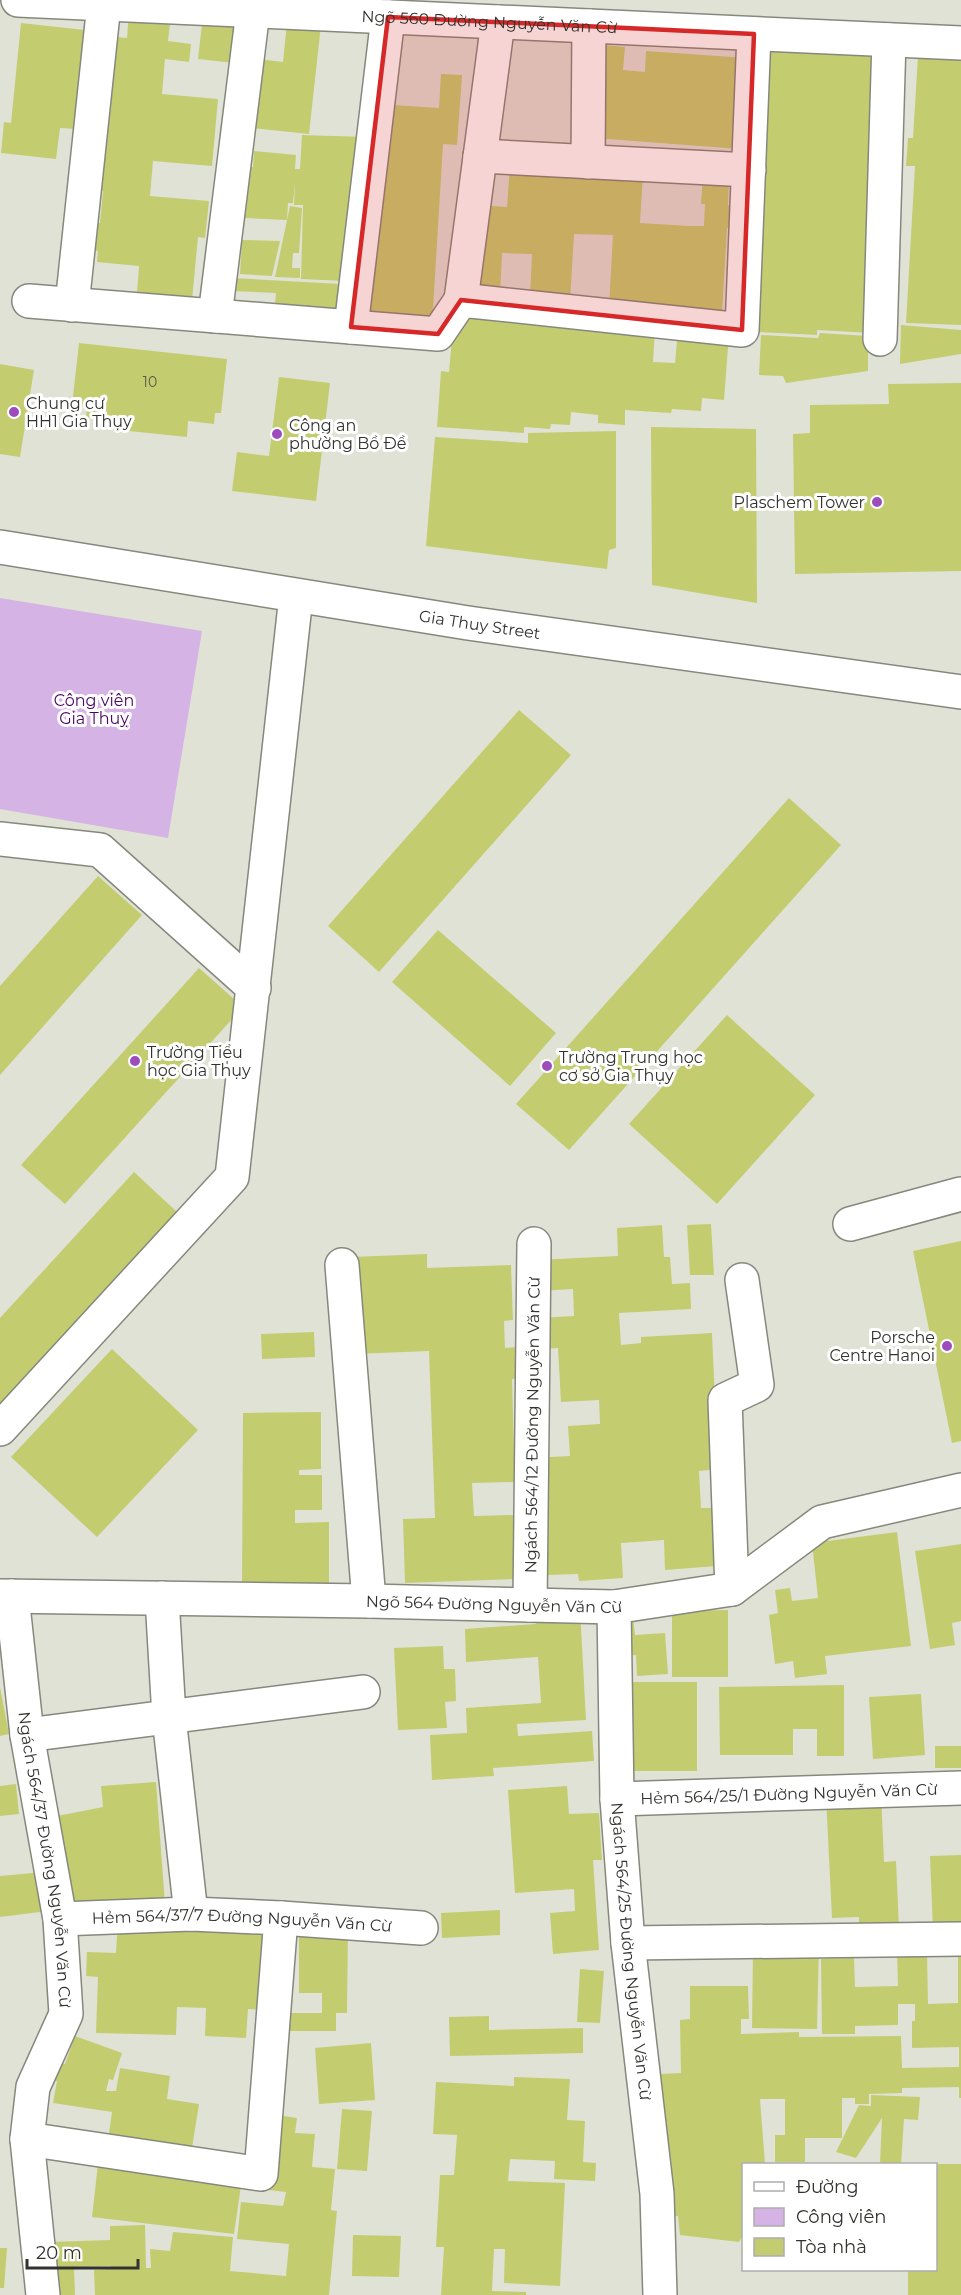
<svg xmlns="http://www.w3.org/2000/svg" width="961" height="2295" font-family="Montserrat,sans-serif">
<rect width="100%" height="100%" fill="#e0e2d6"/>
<path fill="#d5b3e4" d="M0,598L202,631L168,838L0,809Z"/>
<g fill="#c3cd70">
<path d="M129,11L171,15L168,41L191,44L189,62L165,59L162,94L218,99L212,166L153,161L150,196L209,201L205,238L198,237L191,311L136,307L139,266L97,262L98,251L82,249L85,222L100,223L103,191H91L105,36L127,38Z"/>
<path d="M203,15L246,19L234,63L198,59Z"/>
<path d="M287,22L321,25L309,134L251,128L258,59L283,62Z"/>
<path d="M21,23L94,31L76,129L60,128L56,159L1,153L4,122L11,123Z"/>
<path d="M603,45L625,47L623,70L645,72L646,51L746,58L739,149L595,138Z"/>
<path d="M771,46L885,51L872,333L817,330V335L757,332Z"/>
<path d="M918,56L961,59V325L906,323L915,166H906L908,138H913Z"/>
<path d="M441,74L462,75L457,145L443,144L432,325L365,321L376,140L391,141L393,105L439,108Z"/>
<path d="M302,135L365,137L345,281L301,279L303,205H294L295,183L293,203H288L287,220L244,218L248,167H253L254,151L296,155L295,169H300Z"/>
<path d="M510,166L643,173L640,223L689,226H704L705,204H701L703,175L729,177L728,205L733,206L732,228H727L722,313L609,307L613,235L574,234L570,301L530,298L532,254L502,253L500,297L470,296L475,205L507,207Z"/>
<path d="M290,206L302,208L299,253H293L292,268H300V278L275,277Z"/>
<path d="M242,240L280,241L272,276L240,274Z"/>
<path d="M233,278L341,284L338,318L274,314L276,293L232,291Z"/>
<path d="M454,316L655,330L653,362L675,363L678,330L729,334L724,400L702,398L701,411L672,409L671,413L625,410V425L598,423V415L571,412L570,425L551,424L550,429L524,427V433L437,427L441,371L449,372Z"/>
<path d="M901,325L961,330V354L900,364Z"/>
<path d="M820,333L868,336V371L786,383L783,376L759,375L761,335L818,338Z"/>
<path d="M79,343L227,359L221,413H215L214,424L188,421L187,437L119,430L120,422L86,418L87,406L72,405Z"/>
<path d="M0,364L34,370L20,457L0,454Z"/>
<path d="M279,377L330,383L316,501L232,491L237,452L269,456Z"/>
<path d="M961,383V571L795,574L793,434L810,433V405L889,404L888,384Z"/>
<path d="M651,427L756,429L757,603L652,585Z"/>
<path d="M616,431V548L609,550L607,569L426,546L435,437L528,443V433Z"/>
<path d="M519,710L571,755L379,972L328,926Z"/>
<path d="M789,798L841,845L569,1150L516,1104Z"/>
<path d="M98,876L142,915L0,1075V986Z"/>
<path d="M438,930L556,1033L510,1086L392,982Z"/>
<path d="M199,968L243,1007L65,1204L21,1165Z"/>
<path d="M727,1015L815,1095L717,1204L629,1124Z"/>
<path d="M134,1172L177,1212L0,1406V1318Z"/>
<path d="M711,1224L714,1275H690L687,1225Z"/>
<path d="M662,1225L664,1257H670L672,1284L690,1283L691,1309L619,1313L621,1345L641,1343V1337L712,1333L718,1469L699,1471L701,1508H714L717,1566L665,1570L664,1540L621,1543L623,1578L579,1581L578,1574L547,1575L544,1517L532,1458L570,1456L568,1426L600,1424L599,1400L561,1402L558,1348L539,1349L537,1318L574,1316L573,1289L539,1291L538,1260L618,1256L617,1228Z"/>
<path d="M961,1241V1441L952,1443L913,1251Z"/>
<path d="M427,1254V1268L511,1265L513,1320L504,1321L505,1348L518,1347L520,1378L512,1379L515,1482L472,1483L474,1516L513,1515L515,1579L405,1583L403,1519L435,1518L429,1351L355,1354L352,1257Z"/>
<path d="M314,1332L315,1357L262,1359L261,1334Z"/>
<path d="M112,1349L198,1430L97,1537L11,1457Z"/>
<path d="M321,1412V1469L299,1470V1475H322V1510H295V1523L329,1522V1586L242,1587L243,1413Z"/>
<path d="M897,1532L911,1646L825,1656L827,1674L795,1678L793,1661L775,1664L769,1615L778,1613L775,1590L790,1588L792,1601L818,1598L812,1543Z"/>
<path d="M961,1544V1621L952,1623L955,1645L930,1649L915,1551Z"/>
<path d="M580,1609L586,1720L517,1724L518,1736L592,1731L594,1761L493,1768L494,1776L432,1780L430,1735L467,1733L466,1708L541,1703L538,1657L466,1662L465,1629L536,1624L535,1612Z"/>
<path d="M728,1610V1677H672V1611Z"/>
<path d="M633,1615L635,1635L665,1633L668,1674L637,1676L636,1655L617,1656L615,1636Z"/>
<path d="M443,1646L444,1669H455L456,1701L445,1702L447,1728L398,1730L394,1648Z"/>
<rect x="619" y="1682" width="78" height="89"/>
<path d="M844,1685V1756H817V1729H793V1755H720L719,1687Z"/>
<path d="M0,1687L9,1734L0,1736Z"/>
<path d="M921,1694L925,1755L873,1759L869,1697Z"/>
<rect x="935" y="1746" width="26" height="22"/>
<path d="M156,1782L165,1904H66L47,1818L103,1807L101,1786Z"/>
<path d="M16,1784L19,1814L0,1816V1786Z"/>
<path d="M567,1786L569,1814L599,1813L602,1860H593L599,1950L553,1954L550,1913L575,1911L574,1889L515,1893L508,1790Z"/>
<path d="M881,1794L884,1862L896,1861L899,1928L859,1930V1917L832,1918L826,1797Z"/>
<path d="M961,1855V1930L933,1931L930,1856Z"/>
<path d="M44,1872L48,1911L0,1917V1876Z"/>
<path d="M500,1910V1935L442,1938L441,1913Z"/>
<path d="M118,1919L271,1934L268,2010L248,2009L246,2038L205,2036L206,2008L177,2007L176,2035L96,2033L98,1977L86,1976L87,1952L116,1953Z"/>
<path d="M299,1928H348L347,2013H336V2031H279V2013H322V1993H299Z"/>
<path d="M958,1943H961V2098H959V2087L902,2088V2093L869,2094V2104H855V2098H842V2138H805V2162H775V2135H785V2099H760L765,2164H744V2233L739,2242L680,2235L678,2216L667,2217L659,2074L681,2073L680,2020L690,2019V1986H748L749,2019H741V2034L799,2032V2037L901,2036L902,2068L959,2067V2047L912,2048V2021H915V2004H898V2025L855,2026V2034H822L821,1959L854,1958L855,1987L898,1986L897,1952H927L928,2004L958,2003Z"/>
<path d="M819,1944L817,2029L752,2028L753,1950Z"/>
<path d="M580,1969L604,1971L600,2023L577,2022Z"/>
<path d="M489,2016V2030L583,2028V2053L450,2056L449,2017Z"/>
<path d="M75,2036L122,2053L113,2080L109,2079L106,2091H116L120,2068L170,2076L167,2099L199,2104L191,2154L108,2141L112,2112L53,2103L57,2081L43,2077L47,2058L65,2064Z"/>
<path d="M371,2043L375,2100L319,2104L315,2048Z"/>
<path d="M514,2077L570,2079L567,2120L585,2121L583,2162L596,2163L595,2181L554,2179L555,2161L510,2159L508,2181L565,2183L560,2286L504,2283L505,2249H494L492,2291L526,2292V2295H441L444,2247H436L440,2175H454L457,2135L433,2134L436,2082L514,2086Z"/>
<path d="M871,2095L920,2097L918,2120L904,2119L901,2164H880L882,2118L856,2158L836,2152L859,2105L871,2106Z"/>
<path d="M342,2109L372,2111L367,2171L337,2169Z"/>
<path d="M271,2114L297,2118L295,2133L315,2134L312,2167L335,2169L331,2210L337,2211L329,2295H95L94,2270L111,2269V2266L74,2267L75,2295H51L50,2242L110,2240V2226L145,2225L146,2268H151L150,2249L170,2251L173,2232L233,2237L230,2271L286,2276L289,2244L237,2239L241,2202L283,2206L286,2192L259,2189Z"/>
<path d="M99,2155L243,2172L234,2234L92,2217Z"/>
<path d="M936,2164H961V2295H908V2270H936Z"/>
<path d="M353,2235L401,2236L399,2277L352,2276Z"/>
<path d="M0,2248H7L4,2288H0Z"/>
</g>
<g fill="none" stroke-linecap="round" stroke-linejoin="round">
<g stroke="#86887d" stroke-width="36">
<g id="minor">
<path id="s1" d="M18,0L961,43"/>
<path d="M480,156L749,170"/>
<path d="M588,162L589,26"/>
<path d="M461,300L498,22"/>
<path d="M29,301L438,334L461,300L742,330L754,34"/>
<path d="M72,305L104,4"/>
<path d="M215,316L253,11"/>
<path d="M351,327L388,17"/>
<path d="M880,339L889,40"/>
<path id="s2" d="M0,547L468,623L961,692"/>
<path d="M0,839L100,850L254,988"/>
<path d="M850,1224L961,1194"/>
<path d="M342,1265L369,1601"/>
<path d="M0,1429L232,1177L296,596"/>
<path d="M732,1589L725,1400L757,1385L742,1280"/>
<path id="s3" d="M0,1596L369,1601L614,1607L732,1589L822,1522L961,1490"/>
<path id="s4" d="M12,1596L27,1735L60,1919L66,2014L33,2087L27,2139L43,2295"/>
<path d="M162,1598L169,1717L191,1914"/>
<path id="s5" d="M530,1605L534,1244"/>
<path id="s6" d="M614,1607L617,1799L628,1943L657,2194L660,2295"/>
<path d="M27,1735L363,1692"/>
<path id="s7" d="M617,1799L961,1788"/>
<path id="s8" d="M60,1919L191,1914L281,1918L421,1928"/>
<path d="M628,1943L961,1939"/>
<path d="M27,2139L261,2174L281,1918"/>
</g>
</g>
<use href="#minor" stroke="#fff" stroke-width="33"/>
</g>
<path fill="#d62828" fill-opacity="0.2" stroke="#d62828" stroke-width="4.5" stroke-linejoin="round" d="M388,17L754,34L742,330L461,300L438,334L351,327Z"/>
<g fill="#9d4cbc" stroke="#fff" stroke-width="2">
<circle cx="14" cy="412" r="6"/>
<circle cx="277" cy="434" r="6"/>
<circle cx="877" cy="502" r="6"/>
<circle cx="135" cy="1061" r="6"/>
<circle cx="547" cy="1066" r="6"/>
<circle cx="947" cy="1346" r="6"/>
</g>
<g text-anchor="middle" stroke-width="6" stroke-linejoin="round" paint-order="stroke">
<g font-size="14" fill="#565a3f">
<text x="150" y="387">10</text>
</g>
<g font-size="16" fill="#32332f" stroke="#fff">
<text dy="6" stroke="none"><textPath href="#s1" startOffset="472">Ngõ 560 Đường Nguyễn Văn Cừ</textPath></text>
<text dy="6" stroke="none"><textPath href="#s2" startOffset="486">Gia Thuy Street</textPath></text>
<text dy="6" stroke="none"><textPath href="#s5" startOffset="180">Ngách 564/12 Đường Nguyễn Văn Cừ</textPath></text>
<text dy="6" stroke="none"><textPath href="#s3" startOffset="494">Ngõ 564 Đường Nguyễn Văn Cừ</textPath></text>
<text dy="6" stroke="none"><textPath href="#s7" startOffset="172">Hẻm 564/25/1 Đường Nguyễn Văn Cừ</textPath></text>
<text dy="6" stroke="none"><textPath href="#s4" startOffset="266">Ngách 564/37 Đường Nguyễn Văn Cừ</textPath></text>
<text dy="6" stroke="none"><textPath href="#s8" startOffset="182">Hẻm 564/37/7 Đường Nguyễn Văn Cừ</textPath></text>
<text dy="6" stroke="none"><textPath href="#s6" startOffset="345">Ngách 564/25 Đường Nguyễn Văn Cừ</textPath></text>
</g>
<g font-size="16" fill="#32332f" stroke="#fff" text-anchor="start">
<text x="26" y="409">Chung cư<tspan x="26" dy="18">HH1 Gia Thụy</tspan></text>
<text x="289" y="431">Công an<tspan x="289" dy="18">phường Bồ Đề</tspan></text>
<text x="865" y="508" text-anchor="end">Plaschem Tower</text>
<text x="147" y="1058">Trường Tiểu<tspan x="147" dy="18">học Gia Thụy</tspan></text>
<text x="559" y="1063">Trường Trung học<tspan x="559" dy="18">cơ sở Gia Thụy</tspan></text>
<text x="935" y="1343" text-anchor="end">Porsche<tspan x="935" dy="18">Centre Hanoi</tspan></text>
</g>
<g font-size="16" fill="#4c0563" stroke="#fff">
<text x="94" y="706">Công viên<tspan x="94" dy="18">Gia Thuỵ</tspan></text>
</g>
</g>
<rect x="742" y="2163" width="195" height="108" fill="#ffffff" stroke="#adadac" stroke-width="1.5"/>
<rect x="754" y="2182" width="30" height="9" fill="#ffffff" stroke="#adadac" stroke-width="1.5"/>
<text x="796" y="2193" font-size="18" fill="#32332f">Đường</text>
<rect x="754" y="2208" width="30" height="18" fill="#d5b3e4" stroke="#adadac" stroke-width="1.5"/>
<text x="796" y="2223" font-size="18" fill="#32332f">Công viên</text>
<rect x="754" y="2238" width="30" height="18" fill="#c3cd70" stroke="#adadac" stroke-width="1.5"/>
<text x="796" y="2253" font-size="18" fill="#32332f">Tòa nhà</text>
<path d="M27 2259v9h111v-9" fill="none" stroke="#32332f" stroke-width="3"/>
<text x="36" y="2259" font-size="18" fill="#32332f" stroke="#ffffff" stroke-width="4.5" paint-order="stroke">20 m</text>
</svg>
